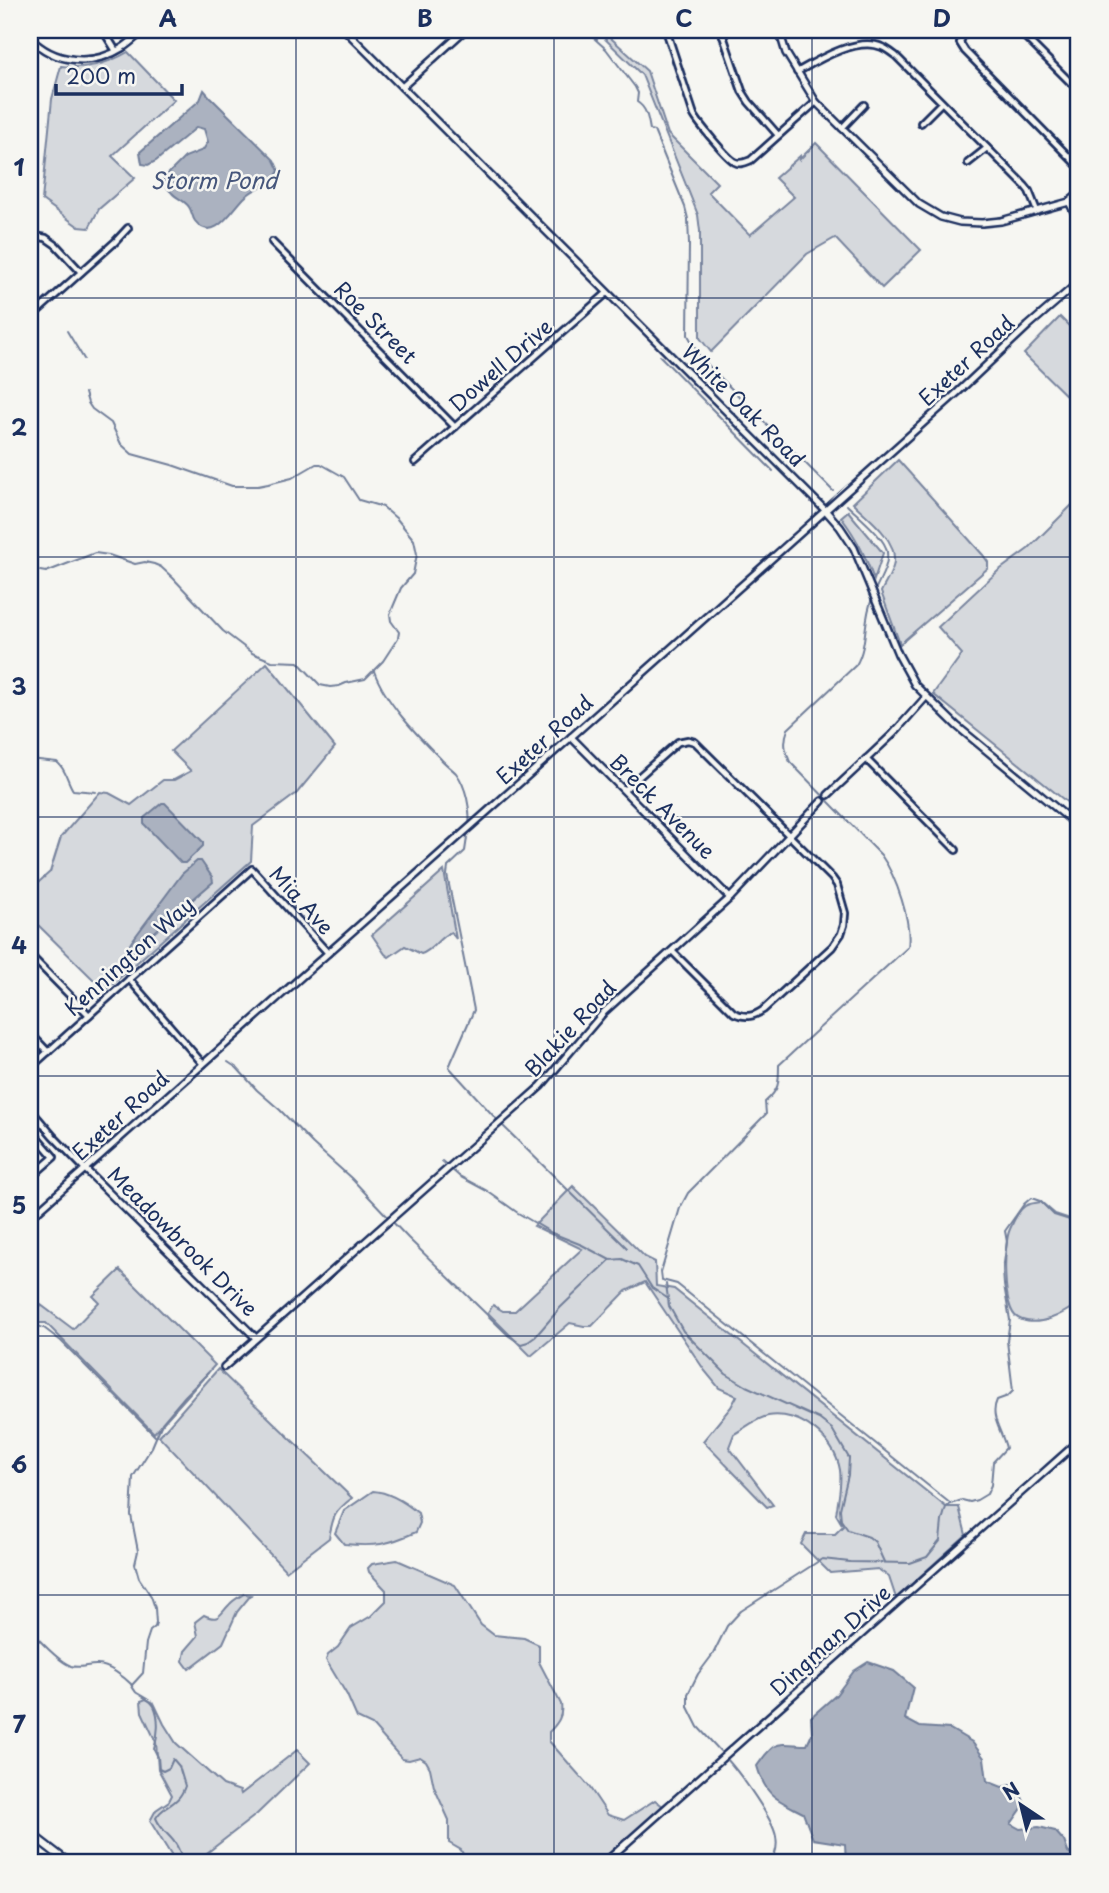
<svg xmlns="http://www.w3.org/2000/svg" width="1109" height="1893" font-family="'Playpen Sans',sans-serif">
<rect width="100%" height="100%" fill="#f6f6f2"/>
<filter id="ink" filterUnits="userSpaceOnUse"><feTurbulence type="fractalNoise" baseFrequency=".0143" numOctaves="2"/><feDisplacementMap in="SourceGraphic" scale="14" xChannelSelector="R" yChannelSelector="G"/><feConvolveMatrix kernelMatrix="1 2 1 2 8 2 1 2 1" color-interpolation-filters="sRGB"/></filter>
<g filter="url(#ink)">
<g fill="#d6d9dd" stroke="#78849e" stroke-width="2">
<path d="M598,30H602L647,71L668,134L717,183L708,192L750,235L794,197L775,178L800,156V159L816,143L921,250L882,288L835,238L807,254L711,352L700,338V231L698,215L642,75L597,31Z"/>
<path d="M128,52L174,100L112,156L135,178L99,209L89,228L79,227L42,200L52,99L61,66C86,69 106,65 128,52Z"/>
<path d="M1060,317L1079,336V408L1024,354Z"/>
<path d="M898,460L983,555L988,562V568L900,644L881,592C885,583 894,571 894,561C896,538 868,518 853,503Z"/>
<path d="M1079,498V812L933,694L962,654L938,627L998,571L1028,549Z"/>
<path d="M848,511L883,553L874,580C865,555 857,538 841,517Z"/>
<path d="M267,663L335,747L297,793L253,826L251,861L105,991L30,917V890L50,872L61,837L100,792L109,793L131,805L163,780H174L191,771L171,751Z"/>
<path d="M444,871L456,939L451,932C438,937 434,950 421,954L405,946L389,957L385,954L372,935Z"/>
<path d="M573,1186L645,1257L655,1262L656,1286L674,1289L946,1507H959L966,1535L896,1598L889,1577L878,1569L830,1573L801,1544L806,1534H835L843,1526L836,1514C838,1501 842,1485 840,1470C835,1439 799,1410 768,1416C756,1418 744,1429 734,1434L729,1447L773,1505L767,1507L703,1441L731,1407L737,1396L719,1388L705,1371L645,1282L626,1291L592,1326H584L570,1323L531,1356L488,1313L493,1305L503,1311H515L582,1249L534,1226Z"/>
<path d="M1041,1202L1055,1214L1079,1222V1303C1063,1314 1038,1329 1018,1318C1002,1310 1003,1244 1010,1229C1013,1222 1019,1210 1025,1206C1029,1203 1036,1203 1041,1202Z"/>
<path d="M120,1270L215,1365L154,1433L46,1323H30V1301L37,1302L73,1329L99,1302L93,1296Z"/>
<path d="M218,1369L352,1498C334,1512 333,1516 329,1538L286,1571L159,1436Z"/>
<path d="M373,1491C389,1492 406,1503 418,1513L420,1523L416,1532C387,1545 375,1547 344,1544L335,1533L344,1511Z"/>
<path d="M397,1560L455,1585L481,1625L494,1635L524,1638L539,1645V1662L561,1704C563,1716 558,1723 549,1732V1741L588,1785L608,1815L624,1820L655,1800L664,1807L598,1863H467L461,1850L449,1843V1820L434,1787L430,1768L426,1761L420,1757L409,1760L402,1759L372,1725L357,1718L347,1695L326,1660L328,1655L338,1647L351,1628L371,1616L386,1601V1590L369,1572L368,1568L372,1564Z"/>
<path d="M244,1594L251,1595L237,1612L223,1643L189,1669L183,1661L185,1651L198,1636L195,1622L204,1615C219,1622 219,1615 229,1605C233,1600 239,1597 244,1594Z"/>
<path d="M146,1699L154,1703L164,1724L176,1743L223,1785L240,1791L241,1794L297,1750L310,1763L257,1814L194,1863H176L150,1821L156,1810L169,1801L172,1795L158,1769L156,1742L142,1712L141,1701Z"/>
</g>
<g fill="#abb2c0" stroke="#717e99" stroke-width="2">
<path d="M204,90L210,97L274,160L279,171C272,185 256,186 245,197C233,208 214,245 195,221C192,217 192,211 189,207C185,200 177,199 172,193C168,190 165,184 163,179L185,157L203,150L208,142L204,129L197,127L156,161L148,165L142,164L140,152L200,100Z"/>
<path d="M162,803H165L203,842V846L185,863H181L144,824V818Z"/>
<path d="M197,861H201L212,877L213,882L129,954L126,951L132,941L182,874Z"/>
<path d="M868,1662L894,1671L913,1687L905,1719L920,1727L950,1729L972,1742L984,1758L987,1781L1002,1787L1016,1784L1025,1804L1011,1824L1020,1829L1039,1827L1055,1831L1064,1841L1068,1852L1079,1859V1863H846L845,1844L813,1839L803,1813C776,1799 766,1797 757,1766C776,1739 776,1744 807,1745L812,1734L811,1717L836,1695L854,1671Z"/>
</g>
<g fill="none" stroke-linecap="round" stroke-linejoin="round">
<g stroke="#717e99" stroke-width="2">
<path d="M585,30L606,49L635,87L638,93L637,102C647,108 648,119 650,130L654,131L685,207L688,219L689,244L688,335L700,357L833,491"/>
<path d="M594,30L597,39"/>
<path d="M67,331L84,359"/>
<path d="M660,356L773,471"/>
<path d="M796,463L802,461"/>
<path d="M847,505C858,516 886,538 887,552C889,565 880,579 875,590"/>
<path d="M30,565L40,571L46,572L95,553L109,555L135,564L145,562L154,564L161,567L173,578L223,631L252,653L272,661L298,662L320,685L330,687L339,686L346,683L365,679L383,661L398,638L399,632L391,621L390,614L401,588L413,574L417,554L414,540L397,519L383,507L359,500L344,477L321,464H316L292,478L268,484L258,486H232L172,465L132,454L121,444L111,423L92,409L88,403L85,393"/>
<path d="M872,599C863,620 868,645 856,665L788,729C783,742 785,750 790,762L881,855C896,876 912,922 908,947L779,1065C779,1084 779,1090 765,1102L766,1114L688,1193L680,1208L661,1272L662,1280L677,1284L951,1504L962,1500L970,1502L977,1500L987,1494L991,1485L993,1462L1006,1448C1002,1430 989,1417 997,1400L1008,1396L1013,1391L1007,1341L1010,1320L1004,1285L1003,1270L1007,1242L1005,1231L1024,1204L1031,1198L1040,1201L1054,1215L1079,1223"/>
<path d="M374,671C385,702 417,735 440,758C445,764 451,768 456,773C466,786 471,810 469,825"/>
<path d="M30,759L57,762C66,769 67,781 73,790L96,792"/>
<path d="M468,831L465,851L448,867L447,875L474,1010L449,1067L499,1122L627,1248"/>
<path d="M228,1062L237,1068L257,1090L280,1110L313,1144L351,1178L408,1238L509,1336L521,1344L528,1342L535,1337L560,1308L610,1260"/>
<path d="M442,1161L459,1176L487,1191L518,1213L552,1233L582,1245L610,1260L622,1259L638,1266L652,1288L667,1298"/>
<path d="M666,1284L669,1306L683,1331L726,1374L746,1386L819,1419L832,1429L849,1458L848,1475L840,1509L841,1520L848,1530L869,1537L875,1542L884,1562"/>
<path d="M30,1324L44,1328L61,1341L155,1436"/>
<path d="M30,1630C39,1640 58,1661 71,1666C80,1669 89,1664 98,1665C108,1665 124,1677 131,1684C131,1685 136,1693 137,1693C143,1697 150,1699 154,1706C160,1718 158,1737 154,1749L158,1757L159,1769L163,1771L169,1768L173,1759L179,1766L185,1786C178,1807 163,1804 156,1818C164,1837 179,1837 182,1863"/>
<path d="M132,1685L143,1673L146,1643L150,1631L155,1627L156,1623L155,1608L151,1596L139,1578L135,1564L138,1551L131,1515L133,1477L152,1447L162,1423L185,1396L208,1373"/>
<path d="M723,1754L698,1727L688,1707V1694L698,1674L713,1654L727,1626L741,1611L822,1559L850,1562L910,1563L927,1557L940,1541L942,1521L946,1507L951,1504"/>
<path d="M726,1758C739,1772 774,1820 776,1837C778,1847 775,1856 770,1863"/>
</g>
<g stroke="#1b2f5e" stroke-width="10">
<g id="minor">
<path d="M103,30L116,51"/>
<path d="M666,30L694,115C699,124 727,158 735,162C740,165 746,162 751,160L816,102"/>
<path d="M721,30L742,91L749,102L778,135"/>
<path d="M967,30L962,37L960,43L965,51L1079,167"/>
<path d="M1018,30L1079,91"/>
<path d="M797,72C818,60 857,36 882,47C887,49 892,53 896,56L1025,186L1029,191L1037,211"/>
<path d="M921,123L941,103"/>
<path d="M842,128L864,105"/>
<path d="M968,163L987,148"/>
<path d="M30,235L46,238L56,245L81,272"/>
<path d="M272,242L455,427"/>
<path d="M30,318L115,242L128,228"/>
<path d="M30,335L34,340"/>
<path d="M415,462L607,293"/>
<path d="M866,759L956,850"/>
<path d="M624,790L678,742L688,740L695,742L832,878L837,885L845,913L844,925L841,934L832,947L763,1010C753,1017 745,1018 734,1013L672,951"/>
<path d="M30,955L89,1015"/>
<path d="M129,979L203,1064"/>
<path d="M30,1033L48,1052"/>
<path d="M30,1068L252,869L328,953"/>
<path d="M30,1109L53,1136L85,1169"/>
<path d="M30,1129L54,1157L30,1178"/>
<path d="M30,1161L38,1171"/>
</g>
</g>
<g stroke="#1b2f5e" stroke-width="10">
<g id="tertiary">
<path d="M345,30L825,510L840,527L854,548L898,654L915,685L957,726L1079,827"/>
<path d="M779,30L786,53L816,102L919,204L941,217L960,222L982,223L1001,221L1069,202L1079,194"/>
<path d="M30,38C54,63 92,67 122,48C130,43 137,36 144,30"/>
<path d="M1069,202L1079,221"/>
<path d="M571,737L730,898"/>
<path d="M828,795L893,734L926,697"/>
<path d="M85,1169L256,1338"/>
<path d="M224,1367L541,1086L604,1012L730,898L822,801"/>
<path d="M604,1863L1079,1441"/>
</g>
</g>
<g stroke="#1b2f5e" stroke-width="10">
<g id="secondary">
<path d="M402,87L465,30"/>
<path d="M30,1218L750,578L958,392L1028,326L1079,282"/>
</g>
</g>
<g stroke="#1b2f5e" stroke-width="11">
<path id="primary" d="M30,1833L69,1863"/>
</g>
<use href="#minor" stroke="#f6f6f2" stroke-width="4.5"/>
<use href="#tertiary" stroke="#f6f6f2" stroke-width="5"/>
<use href="#secondary" stroke="#f6f6f2" stroke-width="5"/>
<use href="#primary" stroke="#f6f6f2" stroke-width="6"/>
</g>
</g>
<path fill="none" stroke="#1b2f5e" stroke-width="2" stroke-opacity="0.55" d="M296,30V1863M554,30V1863M812,30V1863M30,298H1079M30,557H1079M30,817H1079M30,1076H1079M30,1336H1079M30,1595H1079"/>
<g text-anchor="middle" stroke-width="5" stroke-linejoin="round" paint-order="stroke">
<g font-size="21" fill="#1b2f5e" stroke="#f6f6f2">
<text transform="translate(375 323) rotate(45)" y="7">Roe Street</text>
<text transform="translate(967 361) rotate(-43)" y="7">Exeter Road</text>
<text transform="translate(501 366) rotate(-41)" y="7">Dowell Drive</text>
<text transform="translate(743 406) rotate(45)" y="7">White Oak Road</text>
<text transform="translate(545 740) rotate(-42)" y="7">Exeter Road</text>
<text transform="translate(662 807) rotate(45)" y="7">Breck Avenue</text>
<text transform="translate(301 901) rotate(48)" y="7">Mia Ave</text>
<text transform="translate(130 957) rotate(-42)" y="7">Kennington Way</text>
<text transform="translate(571 1029) rotate(-47)" y="7">Blakie Road</text>
<text transform="translate(121 1116) rotate(-42)" y="7">Exeter Road</text>
<text transform="translate(182 1242) rotate(45)" y="7">Meadowbrook Drive</text>
<text transform="translate(831 1641) rotate(-42)" y="7">Dingman Drive</text>
</g>
<g font-size="23" font-style="italic" fill="#46567b" stroke="#f6f6f2">
<text x="214" y="189">Storm Pond</text>
</g>
</g>
<rect width="1109" height="1893" fill="none" stroke="#f6f6f2" stroke-width="77"/>
<g transform="translate(1021 1805) rotate(325)" stroke="#f6f6f2" stroke-width="5" paint-order="stroke">
<path d="M0-5L12 26L0 18L-12 26Z" fill="#1b2f5e"/>
<text y="-10" font-size="19" font-weight="bold" text-anchor="middle" fill="#1b2f5e">N</text>
</g>
<path d="M56 84v10h126v-10" fill="none" stroke="#1b2f5e" stroke-width="3.5"/>
<text x="66" y="84" font-size="21" fill="#1b2f5e" stroke="#f6f6f2" stroke-width="5" paint-order="stroke">200 m</text>
<rect x="38" y="38" width="1032" height="1816" fill="none" stroke="#1b2f5e" stroke-width="2.5"/>
<g font-size="23" text-anchor="middle" font-weight="bold" fill="#1b2f5e">
<text x="168" y="27">A</text>
<text x="425" y="27">B</text>
<text x="684" y="27">C</text>
<text x="942" y="27">D</text>
<text x="19" y="176">1</text>
<text x="19" y="436">2</text>
<text x="19" y="695">3</text>
<text x="19" y="954">4</text>
<text x="19" y="1214">5</text>
<text x="19" y="1473">6</text>
<text x="19" y="1733">7</text>
</g>
</svg>
